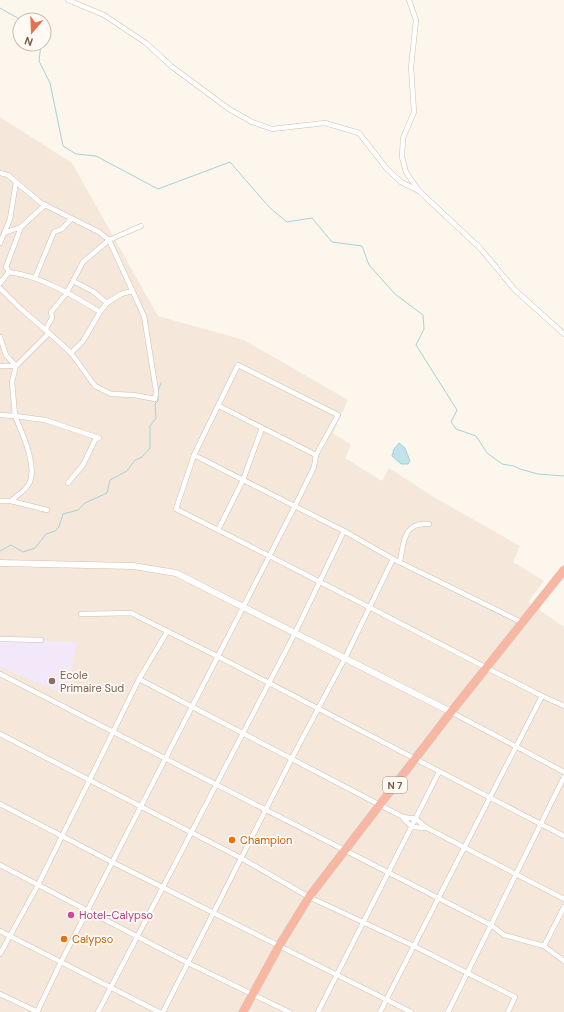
<svg xmlns="http://www.w3.org/2000/svg" width="564" height="1012" font-family="'DM Sans',sans-serif">
<rect width="100%" height="100%" fill="#fdf6ec"/>
<path fill="#f5e8da" d="M0,117L72,163L158,316L244,340L348,400L333,433L351,445L345,458L382,481L389,468L432,496L520,546L513,562L544,581L528,602L564,627V1012H0Z"/>
<path fill="#f3e8fa" d="M0,640L77,642L67,695L0,667Z"/>
<path fill="#bfe3e8" stroke="#a5d3da" d="M399,443L405,448L410,461L408,464H401L392,456L394,449Z"/>
<g fill="none" stroke-linecap="round" stroke-linejoin="round">
<g stroke="#a5d3da" stroke-width="1">
<path d="M0,8L21,20"/>
<path d="M41,44L39,61L50,83L63,146L76,154L96,156L158,189L230,162L270,208L287,222L312,218L332,242L362,246L369,265L395,294L423,315L424,329L416,345L457,410L451,422L456,429L476,436L487,453L502,464L514,466L520,469L538,474L564,476"/>
<path d="M158,391L161,383"/>
<path d="M0,551L11,545L23,552L35,548L46,534L55,531L59,527L63,514L78,510L85,503L107,493L110,480L127,471L135,460L142,457L150,448V426L156,418L155,404L158,401V396"/>
</g>
<g stroke="#d1beb0" stroke-width="5.5">
<g id="street">
<path d="M68,0L104,15L146,43L171,66L229,109L252,122L272,129L325,123L359,133L387,169L401,182L419,191"/>
<path d="M409,0L416,20L411,67L414,112L403,138L402,157L406,172L419,191L480,248L515,290L564,334"/>
<path d="M0,173L8,175L16,182"/>
<path d="M4,233L21,227"/>
<path d="M0,243L10,219L16,182L41,203L99,232L109,240L141,226"/>
<path d="M9,272L6,267L21,227L45,205"/>
<path d="M35,278L54,232L62,229L71,219"/>
<path d="M73,281L94,292L107,303L100,312"/>
<path d="M0,283L9,272C41,276 72,295 100,312L83,341L71,353"/>
<path d="M0,288L21,309L49,333L16,366L12,382L15,416L45,420L99,438L95,440L83,465L68,483"/>
<path d="M107,303L121,294L132,291"/>
<path d="M46,329L52,318L51,312L66,294L83,262L109,240L144,316L156,391L155,399L134,395L111,394L95,386L71,353L49,333"/>
<path d="M0,337L6,355L16,366H0"/>
<path d="M219,406L316,455"/>
<path d="M0,415L15,416C22,433 38,466 29,484C25,491 16,496 11,501"/>
<path d="M194,455L344,531L393,559L523,623"/>
<path d="M0,501H11L47,510"/>
<path d="M218,530L243,480L262,428"/>
<path d="M400,561C404,542 403,522 429,524"/>
<path d="M81,614L131,613L217,656L564,836"/>
<path d="M0,639L41,640"/>
<path d="M0,674L491,925L504,935L544,946L564,961"/>
<path d="M139,679L403,817L416,819L427,828L564,899"/>
<path d="M451,712L564,772"/>
<path d="M0,734L241,858L309,897L414,946L515,997L508,1012"/>
<path d="M0,804L112,862L411,1012"/>
<path d="M403,818L412,827L427,828"/>
<path d="M0,865L188,963L289,1012"/>
<path d="M0,931L159,1012"/>
<path d="M544,946L564,907"/>
<path d="M0,954L38,885L139,679L167,632"/>
<path d="M0,994L38,1012"/>
<path d="M37,1012L61,962L295,506L314,467L316,455L338,415L238,365L194,455L176,509C299,570 420,634 542,696L564,706"/>
<path d="M98,1012L295,633L344,531"/>
<path d="M163,1012L292,758L345,658L393,559"/>
<path d="M318,1012L439,772"/>
<path d="M380,1012L542,696"/>
<path d="M448,1012L564,777"/>
</g>
</g>
<g stroke="#d6c0b0" stroke-width="7">
<path id="secondary" d="M0,563L133,566L176,573L451,712"/>
</g>
<g stroke="#dad1cd" stroke-width="9">
<path id="highway" d="M243,1012L279,946L309,897L451,712L564,570"/>
</g>
<use href="#street" stroke="#fff" stroke-width="4.5"/>
<use href="#secondary" stroke="#fff" stroke-width="6"/>
<use href="#highway" stroke="#f7b7a3" stroke-width="8"/>
</g>
<circle fill="#8d6e63" stroke="#fffaf3" stroke-width="1.5" cx="52" cy="681" r="4"/>
<g fill="#e8710a" stroke="#fffaf3" stroke-width="1.5">
<circle cx="232" cy="840" r="4"/>
<circle cx="64" cy="939" r="4"/>
</g>
<circle fill="#d1479c" stroke="#fffaf3" stroke-width="1.5" cx="71" cy="915" r="4"/>
<g text-anchor="middle" stroke-width="3.5" stroke-linejoin="round" paint-order="stroke">
<rect fill="#fffaf3" stroke="#a28b7f" stroke-width="1" x="383" y="777" width="24" height="16" rx="3"/>
<g font-size="10" font-weight="bold" fill="#7a5c4d">
<text x="395" y="789">N 7</text>
</g>
<g font-size="11" fill="#785e54" stroke="#fffaf3" text-anchor="start">
<text x="60" y="679">Ecole<tspan x="60" dy="13">Primaire Sud</tspan></text>
</g>
<g font-size="11" fill="#c56008" stroke="#fffaf3" text-anchor="start">
<text x="240" y="844">Champion</text>
<text x="72" y="943">Calypso</text>
</g>
<g font-size="11" fill="#b23c85" stroke="#fffaf3" text-anchor="start">
<text x="79" y="919">Hotel-Calypso</text>
</g>
</g>
<g transform="translate(32 32) rotate(199)"><circle r="19" fill="#fffaf3" stroke="#cabbb1"/>
<path d="M0-3L7 15L0 10L-7 15Z" fill="#e76f51"/>
<text y="-6" font-size="11" font-weight="bold" text-anchor="middle" fill="#7a5c4d">N</text>
</g>
</svg>
